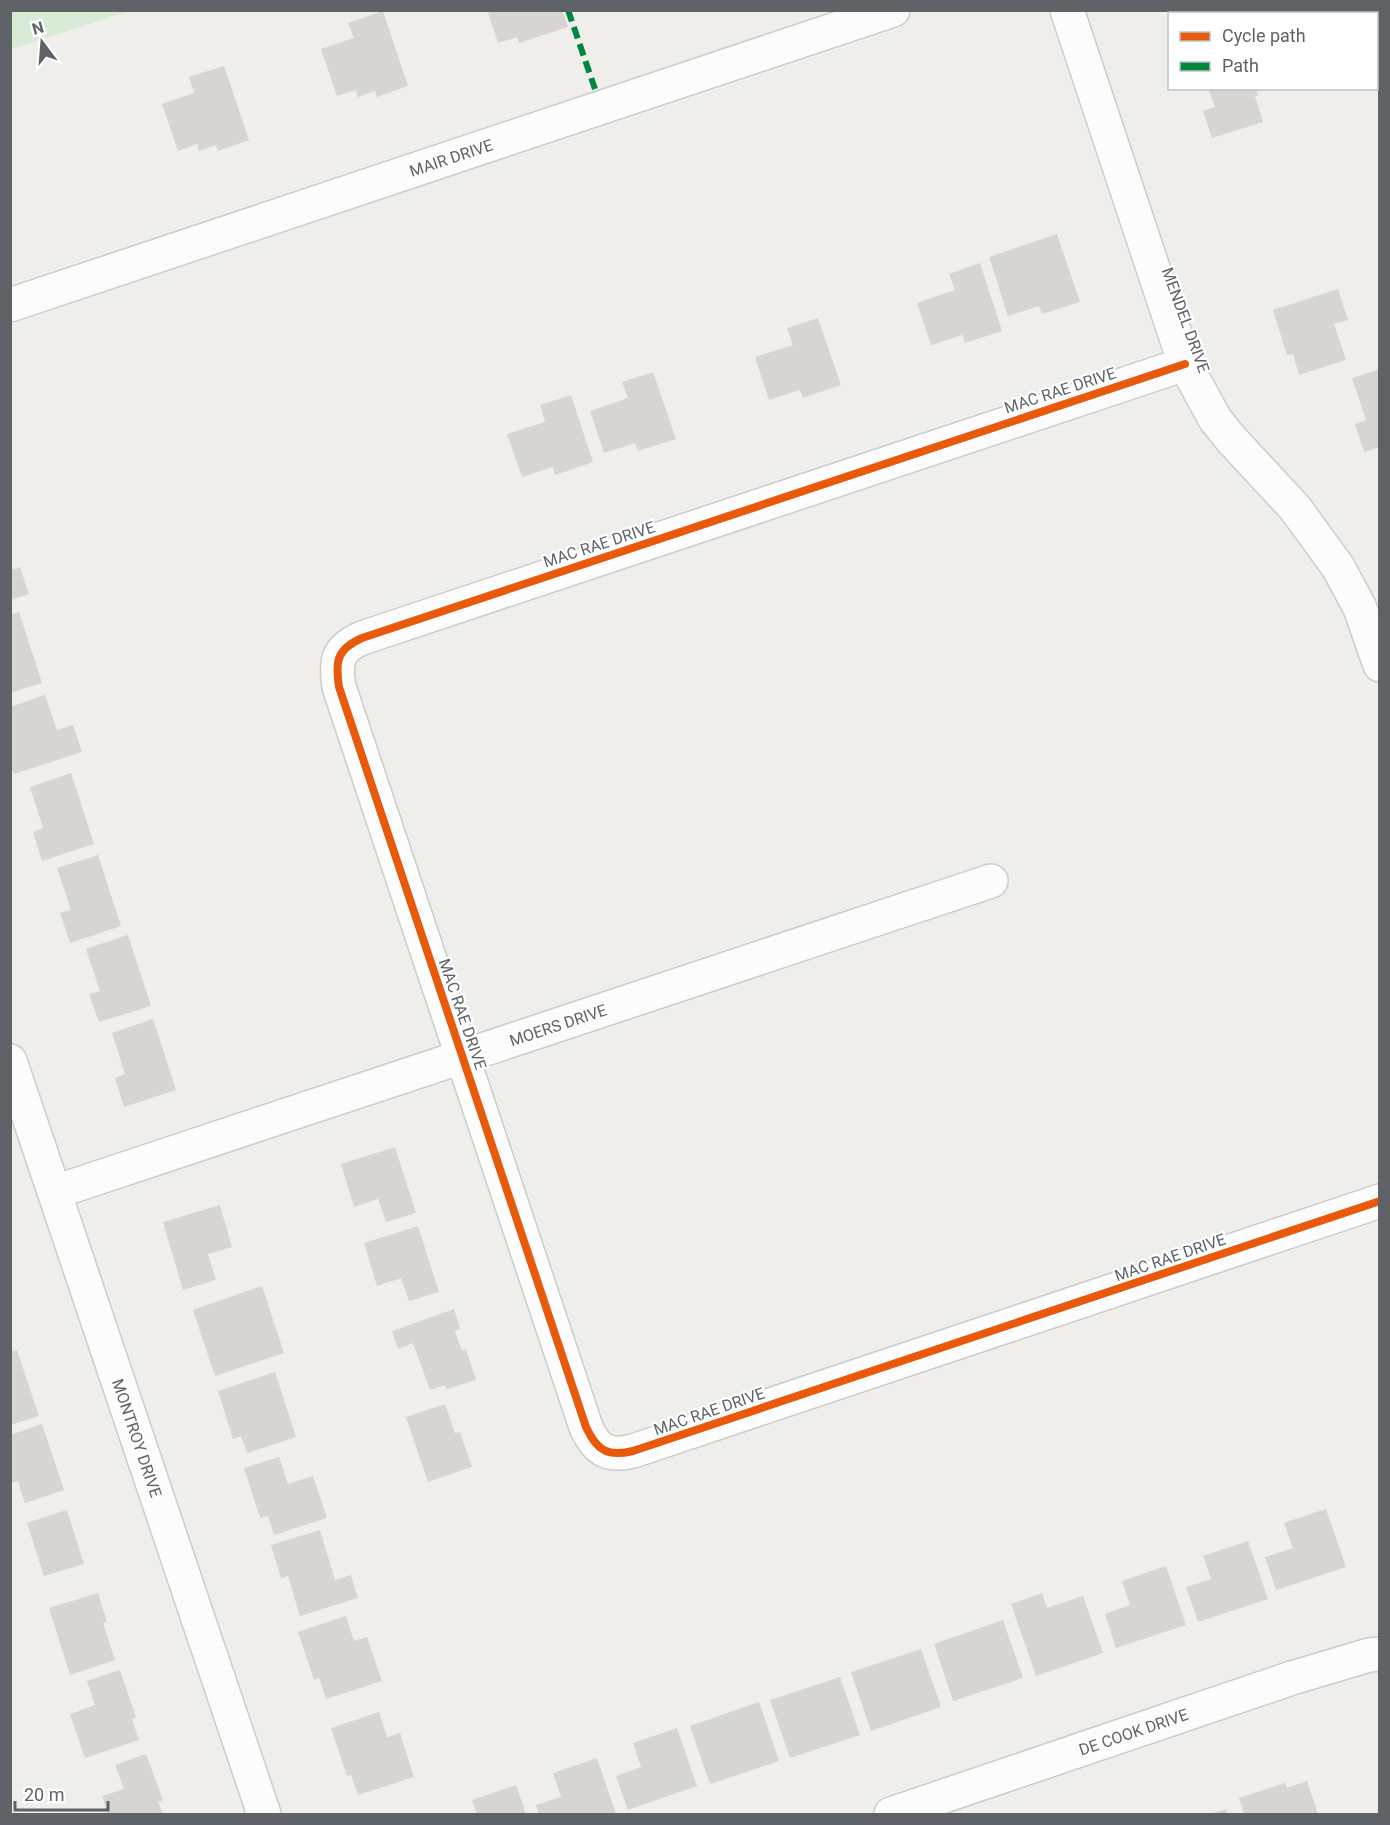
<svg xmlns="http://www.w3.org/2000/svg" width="1390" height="1825" font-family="Roboto,sans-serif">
<rect width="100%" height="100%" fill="#efeeea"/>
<path fill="#d8ebd6" d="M11,10H131V11L11,49Z"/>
<g fill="#d6d5d3">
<path d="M487,10H562L568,27L519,43L517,37L498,43Z"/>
<path d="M1185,10H1232L1233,14H1186Z"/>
<path d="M383,11L408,86L377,97L375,91L358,97L356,90L337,96L321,49L354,38L348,23Z"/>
<path d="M224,66L249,140L218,151L216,145L199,151L197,144L178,151L162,104L194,93L189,77Z"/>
<path d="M1208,88H1256L1258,96H1255L1263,122L1212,138L1203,111L1215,107Z"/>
<path d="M1057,234L1080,302L1042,314L1039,306L1008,316L989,257Z"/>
<path d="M980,263L1002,331L965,343L962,335L931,345L917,303L955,290L949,274Z"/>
<path d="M1338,289L1348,320L1334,324L1346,360L1299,375L1293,354L1287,355L1273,310Z"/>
<path d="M818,318L841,385L803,398L800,390L769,400L755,357L793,345L787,328Z"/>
<path d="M1380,369V447L1364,452L1355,424L1366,420L1352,378Z"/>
<path d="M653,372L676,439L638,451L635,443L604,453L590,411L628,398L622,382Z"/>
<path d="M571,395L593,462L555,475L553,467L522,477L507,434L545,422L540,405Z"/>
<path d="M20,567L29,594L10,600V570Z"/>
<path d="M19,612L42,683L10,693V615Z"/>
<path d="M45,695L57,730L73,725L82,752L14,774L10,765V707Z"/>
<path d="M71,773L94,844L42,861L33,832L43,828L30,787Z"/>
<path d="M98,855L121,926L70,943L60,913L71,910L57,868Z"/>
<path d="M128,935L151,1006L99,1022L89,994L100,991L86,949Z"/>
<path d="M153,1019L176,1090L124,1107L115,1078L125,1074L112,1033Z"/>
<path d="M395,1147L416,1213L386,1222L378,1199L354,1207L341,1164Z"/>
<path d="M220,1205L232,1247L208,1254L216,1280L183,1290L163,1222Z"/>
<path d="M418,1226L439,1292L409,1301L401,1278L377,1286L364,1243Z"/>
<path d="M262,1286L284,1353L215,1376L193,1310Z"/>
<path d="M454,1309L460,1329L455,1331L462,1351L466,1349L476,1380L447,1389L445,1385L430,1390L413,1343L398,1349L392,1331Z"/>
<path d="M17,1350L39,1416L10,1425V1352Z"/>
<path d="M275,1372L296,1437L247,1453L241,1436L233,1439L218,1391Z"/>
<path d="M445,1404L455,1433L460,1432L472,1467L428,1482L406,1417Z"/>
<path d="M42,1424L64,1490L25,1503L18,1481L10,1483V1435Z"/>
<path d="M279,1457L288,1484L313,1476L327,1518L274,1535L268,1516L260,1518L244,1468Z"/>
<path d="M1326,1509L1346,1567L1276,1590L1265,1557L1293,1548L1284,1523Z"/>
<path d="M67,1510L84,1564L44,1576L27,1523Z"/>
<path d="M320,1530L335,1580L351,1575L358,1598L300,1616L288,1576L281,1578L271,1545Z"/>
<path d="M1248,1541L1268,1599L1198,1622L1186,1587L1211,1579L1203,1556Z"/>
<path d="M1166,1566L1186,1625L1116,1648L1105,1614L1130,1605L1122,1581Z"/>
<path d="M98,1593L107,1622L103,1623L115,1660L70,1675L49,1608Z"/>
<path d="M1042,1593L1047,1608L1083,1596L1103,1653L1036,1676L1011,1604Z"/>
<path d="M346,1616L354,1641L367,1637L382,1681L326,1699L319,1678L314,1680L298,1632Z"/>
<path d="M1003,1620L1023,1678L953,1701L934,1644Z"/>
<path d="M921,1649L941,1707L871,1731L851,1672Z"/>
<path d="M120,1670L136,1717L132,1719L139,1740L85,1758L70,1714L95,1705L87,1681Z"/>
<path d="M840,1677L860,1735L790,1758L770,1700Z"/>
<path d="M759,1702L779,1761L710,1784L690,1726Z"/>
<path d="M379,1712L387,1737L400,1733L414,1777L358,1795L351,1775L347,1776L331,1728Z"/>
<path d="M677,1728L697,1786L628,1810L616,1776L641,1767L633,1743Z"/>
<path d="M146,1754L163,1800L158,1802L163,1814H108L102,1796L124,1789L115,1765Z"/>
<path d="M597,1758L616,1814H539L536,1805L561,1797L553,1773Z"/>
<path d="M1307,1781L1318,1814H1244L1239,1798L1285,1783L1287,1788Z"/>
<path d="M516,1785L526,1814H477L472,1800Z"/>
<path d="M1226,1809L1228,1814H1210Z"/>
</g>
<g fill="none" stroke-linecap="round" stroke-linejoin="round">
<g stroke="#cbcccc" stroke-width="36">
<g id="street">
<path d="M1067,10L1185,364L1215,419L1231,439L1295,508L1338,567L1360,608L1380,665"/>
<path id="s1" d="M10,305L893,10"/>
<path d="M1185,364L362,638C337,649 335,661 339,687L586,1427C597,1451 608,1457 633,1451L1380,1201"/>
<path id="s2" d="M10,1061L264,1814"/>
<path id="s3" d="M55,1192L991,881"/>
<path id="s4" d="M891,1814L1292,1678L1369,1655L1380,1654"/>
</g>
</g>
<use href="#street" stroke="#fdfcfc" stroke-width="33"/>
<path stroke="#00873e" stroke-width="6" stroke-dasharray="12 6" stroke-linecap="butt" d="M568,10L595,89"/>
<g stroke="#fff" stroke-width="11">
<path id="cycleway" d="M1185,364L362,638C337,649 335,661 339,687L586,1427C597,1451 608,1457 633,1451L1380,1201"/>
</g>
<use href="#cycleway" stroke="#e8590c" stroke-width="8"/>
</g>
<g text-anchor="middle" stroke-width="4.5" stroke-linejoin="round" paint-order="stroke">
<g font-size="16" fill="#5f6368" stroke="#fff">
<text dy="6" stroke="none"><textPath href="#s1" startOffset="465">MAIR DRIVE</textPath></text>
<text transform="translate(1186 320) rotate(70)" y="6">MENDEL DRIVE</text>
<text transform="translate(1060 390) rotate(-18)" y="6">MAC RAE DRIVE</text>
<text transform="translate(599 544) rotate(-18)" y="6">MAC RAE DRIVE</text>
<text transform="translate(463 1014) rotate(71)" y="6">MAC RAE DRIVE</text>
<text dy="6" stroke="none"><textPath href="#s3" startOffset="530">MOERS DRIVE</textPath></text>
<text transform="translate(1170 1257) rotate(-19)" y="6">MAC RAE DRIVE</text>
<text transform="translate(709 1411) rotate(-19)" y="6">MAC RAE DRIVE</text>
<text dy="6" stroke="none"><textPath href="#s2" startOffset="398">MONTROY DRIVE</textPath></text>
<text dy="6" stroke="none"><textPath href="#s4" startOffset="256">DE COOK DRIVE</textPath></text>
</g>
</g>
<rect width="1390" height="1825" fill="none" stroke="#5f6368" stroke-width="24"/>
<rect x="1168" y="12" width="210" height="78" fill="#ffffff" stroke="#bfc1c3" stroke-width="1.5"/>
<rect x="1180" y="32" width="30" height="9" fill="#e8590c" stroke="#bfc1c3" stroke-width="1.5"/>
<text x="1222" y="42" font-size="18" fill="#5f6368">Cycle path</text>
<rect x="1180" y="62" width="30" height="9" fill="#00873e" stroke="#bfc1c3" stroke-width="1.5"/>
<text x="1222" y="72" font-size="18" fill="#5f6368">Path</text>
<g transform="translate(42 42) rotate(344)" stroke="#ffffff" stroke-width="4.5" paint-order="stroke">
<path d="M0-4.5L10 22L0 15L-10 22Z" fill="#5f6368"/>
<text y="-9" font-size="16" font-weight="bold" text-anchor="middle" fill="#5f6368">N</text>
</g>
<path d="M15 1801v9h93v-9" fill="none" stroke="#5f6368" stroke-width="3"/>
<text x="24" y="1801" font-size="18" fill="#5f6368" stroke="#ffffff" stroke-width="4.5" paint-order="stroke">20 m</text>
</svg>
